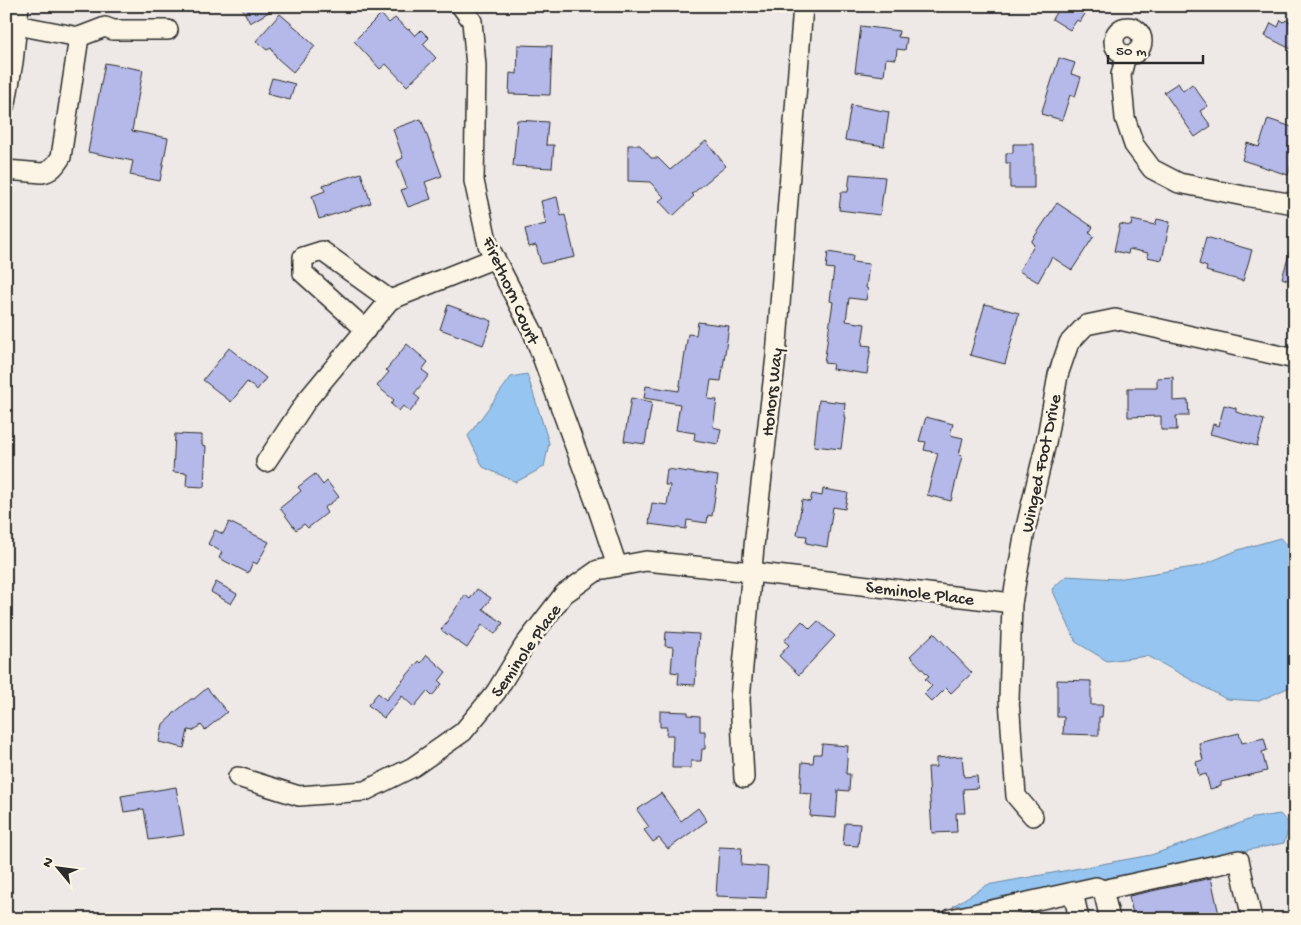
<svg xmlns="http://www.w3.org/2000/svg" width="1301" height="925" font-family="'Gochi Hand',sans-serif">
<rect width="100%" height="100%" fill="#eee9e6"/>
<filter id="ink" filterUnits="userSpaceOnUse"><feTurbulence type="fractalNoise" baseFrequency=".02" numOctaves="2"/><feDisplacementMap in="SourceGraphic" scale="10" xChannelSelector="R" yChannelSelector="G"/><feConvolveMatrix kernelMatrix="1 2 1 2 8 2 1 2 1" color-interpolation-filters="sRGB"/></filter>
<g filter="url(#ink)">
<g fill="#96c5f1" stroke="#6b87a2">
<path d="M527,374L549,443L544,467L516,482L483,467L468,436L511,377Z"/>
<path d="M1280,538L1295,551V682L1292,686L1259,701L1226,699L1148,656L1107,661L1076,642L1052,589L1066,576L1117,579L1200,566L1238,550Z"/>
<path d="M1280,814L1290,825L1284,843L972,905L953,906L987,885L1151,855L1215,833L1253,818Z"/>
</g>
<g fill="#b5b9ea" stroke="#2b2b2b">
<path d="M241,6H279L250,23Z"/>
<path d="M1060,6H1090L1080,22L1077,20L1070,30L1052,19Z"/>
<path d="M280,14L302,33L304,36L315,46L293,72L277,58L271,48L267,50L256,41Z"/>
<path d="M381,14L389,23L395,18L408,30L409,29L415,36L421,30L429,38L423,44L436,58L407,86L386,64L380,69L354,41Z"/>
<path d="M1281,20L1284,22L1286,20L1295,24V51L1265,36L1271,23L1278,27Z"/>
<path d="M861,26L899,31L898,37L907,38L905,50L897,49L896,59L886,58L884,76L855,72Z"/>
<path d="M518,45L552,46L550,95L509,94L510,73L517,74Z"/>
<path d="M1059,58L1075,63L1071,74L1081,77L1075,97L1070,95L1062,120L1041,114Z"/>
<path d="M105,63L143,70L132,131L168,138L160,181L130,175L133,161L88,152Z"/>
<path d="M272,78L295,84L290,100L267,94Z"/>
<path d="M1178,83L1183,91L1192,84L1208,106L1200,111L1211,126L1195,137L1164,92Z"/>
<path d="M851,105L889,112L884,146L845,140Z"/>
<path d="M421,119L442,176L425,182L431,199L408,207L401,190L407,188L397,161L403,158L393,129Z"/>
<path d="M1268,119L1295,128V138L1289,154L1294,156L1288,175L1242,160L1247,143L1259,147Z"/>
<path d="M517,120L548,122L546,145H554L552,168L513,166Z"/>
<path d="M706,141L726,166L692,194L694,196L673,216L659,201L664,197L650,182L628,181V145H640L651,158H658L670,170Z"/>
<path d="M1013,144H1034V188H1010V163H1006V153H1013Z"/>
<path d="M361,173L371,203L319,219L312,196L325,191L323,185Z"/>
<path d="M850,174L885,177L880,215L839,210L841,192H848Z"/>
<path d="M557,197L561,216L565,215L575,257L541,264L536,245L529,247L525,229L546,224L541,201Z"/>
<path d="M1057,203L1093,227L1089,233L1094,236L1072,270L1052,257L1038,282L1019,271L1034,245L1031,242Z"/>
<path d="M1157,219L1170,222L1162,260L1147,257L1148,253L1129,249L1128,254L1114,251L1120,224L1131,226L1132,220L1155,225Z"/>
<path d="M1206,237L1252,250L1243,281L1206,271L1207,267L1199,264Z"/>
<path d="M1292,245H1295V283L1282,278Z"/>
<path d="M828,252L853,256L852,262L869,264L866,288L868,289L866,300L849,298L846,321L865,324L862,345L871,346L867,374L832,369L833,364L824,363L833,302L830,301L834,269L826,268Z"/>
<path d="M985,304L1019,313L1005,364L970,355Z"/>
<path d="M448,305L492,321L483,345L440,329Z"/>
<path d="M698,322L729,326L721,381L711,380L708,399L717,400L713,427L721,429L718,444L694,440L695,433L676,430L680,404L644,398L646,386L679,391L688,334L696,335Z"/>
<path d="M407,344L428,362L422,370L429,375L414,394L420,399L410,412L403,406L399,411L391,404L394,400L377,386L389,372L386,370Z"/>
<path d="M229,348L266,378L257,390L247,382L231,402L203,380Z"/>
<path d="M1173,377V401L1188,400L1189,416H1176L1177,430H1161V416L1128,417V388H1157V378Z"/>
<path d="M631,398L652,402L645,444L624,441Z"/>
<path d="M819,400L845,403L844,417H845L841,449L814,446Z"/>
<path d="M1224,405L1236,408V412L1264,420L1257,446L1210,434L1213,424L1219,426Z"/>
<path d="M926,417L953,424L950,435L963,438L959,455L962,456L951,501L927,495L938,453L924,450L926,442L919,441Z"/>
<path d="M175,434L202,435V445L206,446L204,487L186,486L187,473L173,472Z"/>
<path d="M667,469L718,476L712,516L708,515L707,523L687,520L686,529L649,524L652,503L667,505L670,485H665Z"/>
<path d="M315,474L323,485L327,481L339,497L324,508L327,513L308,528L304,524L296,530L280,508L301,491L298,487Z"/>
<path d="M823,489L848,493L845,509L833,507L827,547L806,543L807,536L797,535L802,500L810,502L812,494L822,496Z"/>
<path d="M229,522L269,542L257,564L253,562L248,573L219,558L222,552L208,544L215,530L223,534Z"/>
<path d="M216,582L237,594L231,604L211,592Z"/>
<path d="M477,589L491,598L483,609L503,623L495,634L482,625L467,648L441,630L465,595L470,599Z"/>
<path d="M802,621L810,629L818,621L835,636L799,675L779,656L789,645L784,641Z"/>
<path d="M666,632L699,634L695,685L678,684L679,673L671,672L673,647L665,646Z"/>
<path d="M934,633L972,673L951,693L946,688L932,702L924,694L932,686L925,679L929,676L910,656Z"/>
<path d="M427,655L446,672L439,681L442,684L432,696L427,691L414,707L402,696L384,718L368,705L378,693L386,700L419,661L421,663Z"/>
<path d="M1057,680L1091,681V705H1103L1102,717H1099V735L1063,734L1064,717H1057Z"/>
<path d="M207,688L227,712L205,730L201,725L193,731L188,730L184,748L159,742L163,724L172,716L173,714L191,699H194Z"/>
<path d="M660,711L688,712V715L700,716V731H705V749H702L701,761H691V768H672L673,735H666L667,727H660Z"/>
<path d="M1239,733L1242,743L1264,738L1267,750L1262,752L1267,771L1221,782V786L1210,789L1206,774L1199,776L1196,762L1203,760L1199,743Z"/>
<path d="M822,744L848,746L846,774H850L849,791L838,790L836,818L810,816L812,794L800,793L802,762L813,763L814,754H821Z"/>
<path d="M962,756L964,777L977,776L978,788L963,789L965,813H956L957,832L932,833L928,767H936V758Z"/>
<path d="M176,787L184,835L149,840L144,809L124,812L121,796Z"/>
<path d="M661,793L681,821L698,808L707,821L668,849L659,838L653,842L644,830L649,827L637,810Z"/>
<path d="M845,823L860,824L858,846L843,845Z"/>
<path d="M719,847L742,848L741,865L768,867L766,898L716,896Z"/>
<path d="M1211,878L1220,919H1134L1129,896Z"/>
</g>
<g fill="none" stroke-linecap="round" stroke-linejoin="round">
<g stroke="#2b2b2b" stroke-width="22">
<g id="minor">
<path d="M461,6L472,21L476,66L474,181L488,245L533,332L598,509L617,566"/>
<path d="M17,25L79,37L105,27L113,30H168"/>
<circle cx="1128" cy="41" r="14"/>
<path d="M1126,55L1121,75L1125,118L1134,145L1152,169L1179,183L1244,196L1295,204"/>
<path d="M6,103L13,62L19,6"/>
<path d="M6,170L42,173C51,172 56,165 61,157L79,37"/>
<path d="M366,330L303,273V257L322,251L390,300"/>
<path d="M266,462L307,400L390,300L495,258"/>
<path d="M238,777L299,796L365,791L413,767L463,732L496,692L524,646L564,594L598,570L646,561L752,572L1012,603"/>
<path d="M744,778L740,699L755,536L776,356L803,6"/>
<path d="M1033,816L1016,796L1009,700L1012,603L1025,531L1046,443L1058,375L1069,343L1086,325L1115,319L1295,359"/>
<path d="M1103,890L1239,860L1252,919"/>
<path d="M1073,892L1079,919"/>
<path d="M951,919L1096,887L1103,890L1110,919"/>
</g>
</g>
<use href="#minor" stroke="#fcf5e5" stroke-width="19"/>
</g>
</g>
<g text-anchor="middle" stroke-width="5" stroke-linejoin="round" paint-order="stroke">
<g font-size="18" fill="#2b2b2b" stroke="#fcf5e5">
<text transform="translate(512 290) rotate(66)" y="6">Firethorn Court</text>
<text transform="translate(771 392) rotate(-84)" y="6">Honors Way</text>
<text transform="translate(1040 463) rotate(-78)" y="6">Winged Foot Drive</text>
<text transform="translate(920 592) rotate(7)" y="6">Seminole Place</text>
<text transform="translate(525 650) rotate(-55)" y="6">Seminole Place</text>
</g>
</g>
<rect width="1301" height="925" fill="none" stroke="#fcf5e5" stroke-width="25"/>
<rect x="12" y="12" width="1276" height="900" fill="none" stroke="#2b2b2b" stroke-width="2" filter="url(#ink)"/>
<g transform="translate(58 868) rotate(299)" stroke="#fcf5e5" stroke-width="4" paint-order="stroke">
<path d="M0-4L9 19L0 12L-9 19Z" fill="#2b2b2b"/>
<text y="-8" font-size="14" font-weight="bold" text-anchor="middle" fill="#2b2b2b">N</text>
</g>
<path d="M1108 55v8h95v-8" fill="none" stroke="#2b2b2b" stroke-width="2.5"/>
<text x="1116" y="55" font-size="15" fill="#2b2b2b" stroke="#fcf5e5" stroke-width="4" paint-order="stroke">50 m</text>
</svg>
